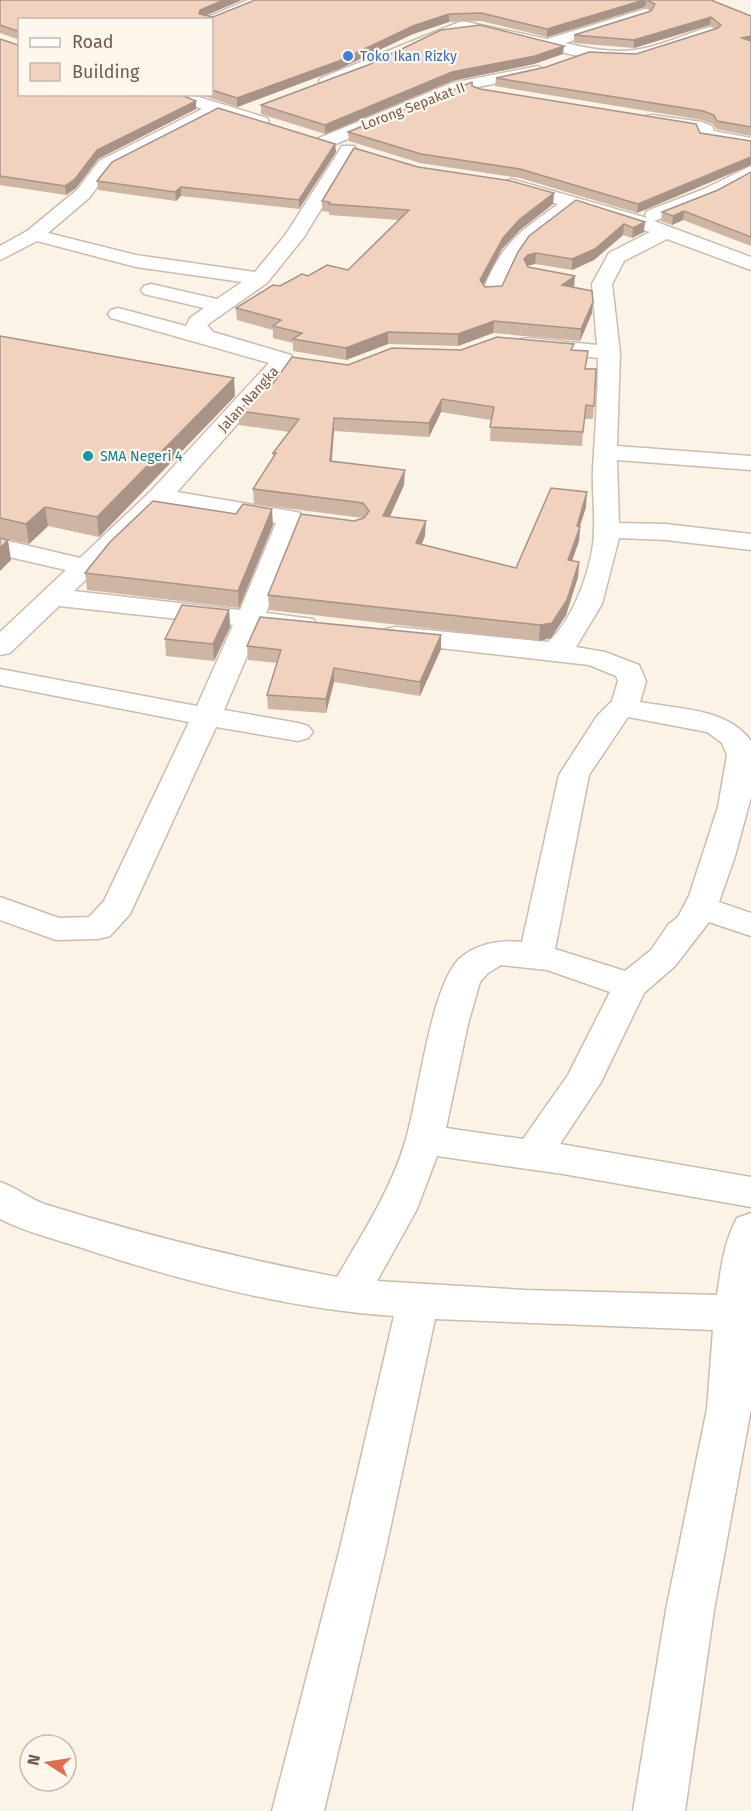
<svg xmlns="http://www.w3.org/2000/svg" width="751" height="1811" font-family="'Fira Sans',sans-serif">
<rect width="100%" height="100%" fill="#fcf3e7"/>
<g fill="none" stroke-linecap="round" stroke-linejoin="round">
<g stroke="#cdbbad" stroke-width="3">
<g id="street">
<path d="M248,0H268L213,23L212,20H201Z"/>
<path d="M645,9L650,10L652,13L650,16L565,43C587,48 610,53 634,50C660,47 686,33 711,27L718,31L716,34L635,60L593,55L587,58L464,30L333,84H321L319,81L321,78L462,21L547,39Z"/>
<path d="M538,66L546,71L544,74L462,90L331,146L325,147L316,142L319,138L452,83Z"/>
<path d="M163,94H189L267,118L269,122L261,127L218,114L111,169L89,198L48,233L136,255L255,272L286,234L342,146H354L357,150L304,237L267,283L207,325L213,332L291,355L294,360L177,492L291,511L300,513L303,518L266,613L313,619L317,625L313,631L303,633L259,628L224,710L298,723L308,726L313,732L308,738L298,741L216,727L130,914L110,936L98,939L56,940L0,920V897L59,918L89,917L104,901L189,722L0,685V669L197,706L233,625L59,606L10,653L0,655V632L66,570L0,555V539L80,558L151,491L269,363L111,318L108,314L111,310L118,308L186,326L190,318L204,308L144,294L141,290L144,286L151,284L217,299L242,282L136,267L37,241L0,260V246L27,231L77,190L99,161L202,109ZM165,504L276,523L240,610L74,591Z"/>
<path d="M652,115L702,122L712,126L714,131L751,138V148L699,139L697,131L646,124L644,120L646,116Z"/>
<path d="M751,166V178L716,197L654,221L751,257V270L667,239L624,261L612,284L620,353L617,446L751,456V470L617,460L619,523L666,524L751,534V550L666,540L619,538L602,604L576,647L605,652L639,665L646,681L640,702C677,709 728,708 751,741V797L735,856L719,902L751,913V936L709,922L675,966L644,993L601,1082L560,1144L751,1177V1207L563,1174L437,1156L417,1209L377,1281L525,1290L717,1295C721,1268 724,1242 737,1218L751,1213V1409L714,1610L685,1811H633L666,1610L707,1409L713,1330L435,1319L386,1548L324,1811H272L340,1548L394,1316C289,1309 181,1281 82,1248C55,1239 25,1232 0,1219V1182C16,1187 28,1198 44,1204C141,1234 237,1258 337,1277C363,1233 392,1188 406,1139C419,1095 430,991 458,960C474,944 501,939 522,942L559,775L597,716L612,701L618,681L616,676L589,665L396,643L386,641L382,635L386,629L396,627L548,642C574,619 594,564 594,529C595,509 592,489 593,469C595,432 598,395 598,358L529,350L521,349L518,344L521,339L529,338L597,345L592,284L609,253L650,232L575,208L527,245L515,262L499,296H485L482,292C503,242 516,235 558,204L505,188L502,184L511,179L647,218L645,215L647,211L704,189ZM628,717L707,732L722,743L727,755L718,807L689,896L678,917L668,925L651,950L625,971L555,949L589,775ZM501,965L547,970L610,992L568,1075L523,1139L446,1128L468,1024L480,982L488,973Z"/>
</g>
</g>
<use href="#street" fill="#fff" fill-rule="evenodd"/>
</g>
<g fill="#ceb5a4">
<path d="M0,0H242L206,15L213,17L256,0H711L751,16V136L716,129L713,124L702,120L495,86L496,78L636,54L716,29L710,25L634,48L574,43V35L651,11L645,7L547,37L481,21L449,22L413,34L339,69L237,107L199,94H212V20H20V40L0,33Z"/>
<path d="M0,39L196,101V109L98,159L76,188L66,195L0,185Z"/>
<path d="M563,54L534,64L452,81L325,134L261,114V105Z"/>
<path d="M472,86L480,89L700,133L751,141V165L637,213L520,178L420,163L349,141L348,132Z"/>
<path d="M335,144L336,152L299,209L181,196L176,201L98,190L97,181Z"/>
<path d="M418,167L554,193L553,204L520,230L502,249L484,284L485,287L502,286L576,200L644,232L632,238L623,235L594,260L572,270L535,264L527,266L574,287L592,313L580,341L493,333L458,346L388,344L346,360L293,351V343L273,338V330L237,320L236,308L280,286L308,276L348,270L399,220L329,215V212L322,211V201Z"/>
<path d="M751,172V246L683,220L672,225L661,221L662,212L718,190Z"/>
<path d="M0,336L235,396L99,537L48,526L29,544L0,538Z"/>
<path d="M461,350H573L586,369L594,406L593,419H584L582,446L490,441L491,420L441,412L429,437L334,431L332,462L404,485L390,517L425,536L422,544L516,568L586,507L580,527L579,541L572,561L579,562L578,577L566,615L551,638L539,641L269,610L268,595L354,521L363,518L254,504L253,489L273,458V453L289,432L239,425V411L269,389L348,365Z"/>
<path d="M273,525L239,608L87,590L85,573Z"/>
<path d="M229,610L230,627L214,661L166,656L165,639Z"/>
<path d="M247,646L441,649L420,696L334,682L326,713L268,709L267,695L277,663L248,660Z"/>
</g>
<g fill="#a89386">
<path d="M224,0H242L200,18L199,14L200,10Z"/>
<path d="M644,0H646L645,7L547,37V29Z"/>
<path d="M449,14V22L413,34L339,69L237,107V98L413,26Z"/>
<path d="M711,17L710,25L634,48V40Z"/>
<path d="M751,36V44L742,38Z"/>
<path d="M564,46L563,54L534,64L452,81L325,134V125L452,72Z"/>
<path d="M196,101V109L98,159L76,188L66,195L65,186L97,150Z"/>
<path d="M335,144L336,152L299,209V200Z"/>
<path d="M751,157V165L637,213L638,204Z"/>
<path d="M181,187V196L176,201L175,192Z"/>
<path d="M554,193L553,204L520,230L502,249L480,291V280L503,238L520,219Z"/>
<path d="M684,211L683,220L672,225L673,216Z"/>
<path d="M645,222L644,232L632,238L633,228Z"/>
<path d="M624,224L623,235L594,260L572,270V259Z"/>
<path d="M536,253L535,264L527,266L524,259L528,255Z"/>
<path d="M575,276L574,287L562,285Z"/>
<path d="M593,302L592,313L580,341L581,329Z"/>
<path d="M494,321L493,333L458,346V334Z"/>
<path d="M388,332V344L346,360V348Z"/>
<path d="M234,378L235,396L99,537L97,517Z"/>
<path d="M442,399L441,412L429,437V423Z"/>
<path d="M334,418V431L330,476V461Z"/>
<path d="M405,470L404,485L383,531V516Z"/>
<path d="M587,492L586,507L576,537L580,527L579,541L567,575L568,560L577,526Z"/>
<path d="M45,507L48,526L29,544L26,524Z"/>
<path d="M272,509L273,525L239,608L238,591Z"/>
<path d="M426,521L425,536L416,557V543Z"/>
<path d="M8,540L11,560L0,571V547Z"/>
<path d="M579,562L578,577L566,615L551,638L539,641L540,625Z"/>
<path d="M229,610L230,627L214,661L213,644Z"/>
<path d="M441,635V649L420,696V682Z"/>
<path d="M334,668V682L326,713V699Z"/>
</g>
<g fill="#f0d2bf" stroke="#a89386" stroke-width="1.5">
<path d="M0,0H224L200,10L199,14L213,17L255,0H644L547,29L481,13L449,14L413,26L339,61L237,98L212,90V20H20V32L0,25Z"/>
<path d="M647,0H711L751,16V36L742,38L751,41V127L717,121L714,115L703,111L496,78L546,67L589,52L636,54L718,28L721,25L711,17L634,40L574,35L651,11L655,4Z"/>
<path d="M480,25L564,46L535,56L452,72L325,125L261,105L368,65L441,30Z"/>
<path d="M0,39L18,45L20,44V94H179L196,101L97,150L75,179L65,186L0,176Z"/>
<path d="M472,82V86L480,89L696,124L700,133L751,141V157L638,204L520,169L421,154L348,132Z"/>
<path d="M218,108L335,144L299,200L181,187L175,192L97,181L112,162Z"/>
<path d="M354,148L418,167L511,181L554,193L520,219L503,238L480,280L485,287L502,286L518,252L529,236L576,200L645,222L633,228L624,224L595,249L572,259L536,253L528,255L524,259L528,267L575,276L562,285L592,291L593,302L581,329L494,321L458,334L388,332L346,348L293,339L302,333L273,326L281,320L236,308L273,285L280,286L302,274L308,276L327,265L348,270L409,210L329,204L330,202L322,201Z"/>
<path d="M751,172V237L684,211L673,216L662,212L718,190Z"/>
<path d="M0,336L234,378L97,517L45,507L26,524L0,518Z"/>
<path d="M497,337L574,344L571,350L588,351L585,369H596L594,406L586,405L583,432L490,427L494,407L442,399L429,423L334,418L330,461L405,470L383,516L426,521L416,543L516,568L551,488L587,492L577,526L580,527L568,560L579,562L567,600L552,623L540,625L268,595L301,514L354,521L364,518L369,511L363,503L253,489L276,453H273L299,419L239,411L260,387L269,389L292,357L348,365L392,348L461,350Z"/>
<path d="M153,501L236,514L243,504L272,509L238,591L85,573L110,542Z"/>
<path d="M0,538L8,540L0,548Z"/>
<path d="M182,605L229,610L213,644L165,639Z"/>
<path d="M260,617L441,635L420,682L334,668L326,699L267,695L281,650L247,646Z"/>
</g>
<circle fill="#3f7fe0" stroke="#fef7ed" stroke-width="2" cx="348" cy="56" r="6"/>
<circle fill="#0f9aa8" stroke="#fef7ed" stroke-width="2" cx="88" cy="456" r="6"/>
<g text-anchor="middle" stroke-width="4.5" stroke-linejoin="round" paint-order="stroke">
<g font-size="14" fill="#366cbe" stroke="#fef7ed" text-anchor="start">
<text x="360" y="61">Toko Ikan Rizky</text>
</g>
<g font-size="14" fill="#745a4c" stroke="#fef7ed">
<text transform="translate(413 106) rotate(-21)" y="5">Lorong Sepakat II</text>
<text transform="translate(248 399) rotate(-48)" y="5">Jalan Nangka</text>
</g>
<g font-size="14" fill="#0d838f" stroke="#fef7ed" text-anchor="start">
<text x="100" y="461">SMA Negeri 4</text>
</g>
</g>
<rect x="18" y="18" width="195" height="78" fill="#fef7ed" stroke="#c7b8ad" stroke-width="1.5"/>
<rect x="30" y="38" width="30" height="9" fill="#ffffff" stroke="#c7b8ad" stroke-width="1.5"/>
<text x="72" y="48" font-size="18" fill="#745a4c">Road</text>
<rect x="30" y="63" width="30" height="18" fill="#f0d2bf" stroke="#c7b8ad" stroke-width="1.5"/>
<text x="72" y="78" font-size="18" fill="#745a4c">Building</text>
<g transform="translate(48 1763) rotate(282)"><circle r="28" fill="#fef7ed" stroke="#c7b8ad" stroke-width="1.5"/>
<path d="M0-4.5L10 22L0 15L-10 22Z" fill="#e16e51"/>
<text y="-9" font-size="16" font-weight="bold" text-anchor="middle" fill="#745a4c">N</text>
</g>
</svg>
